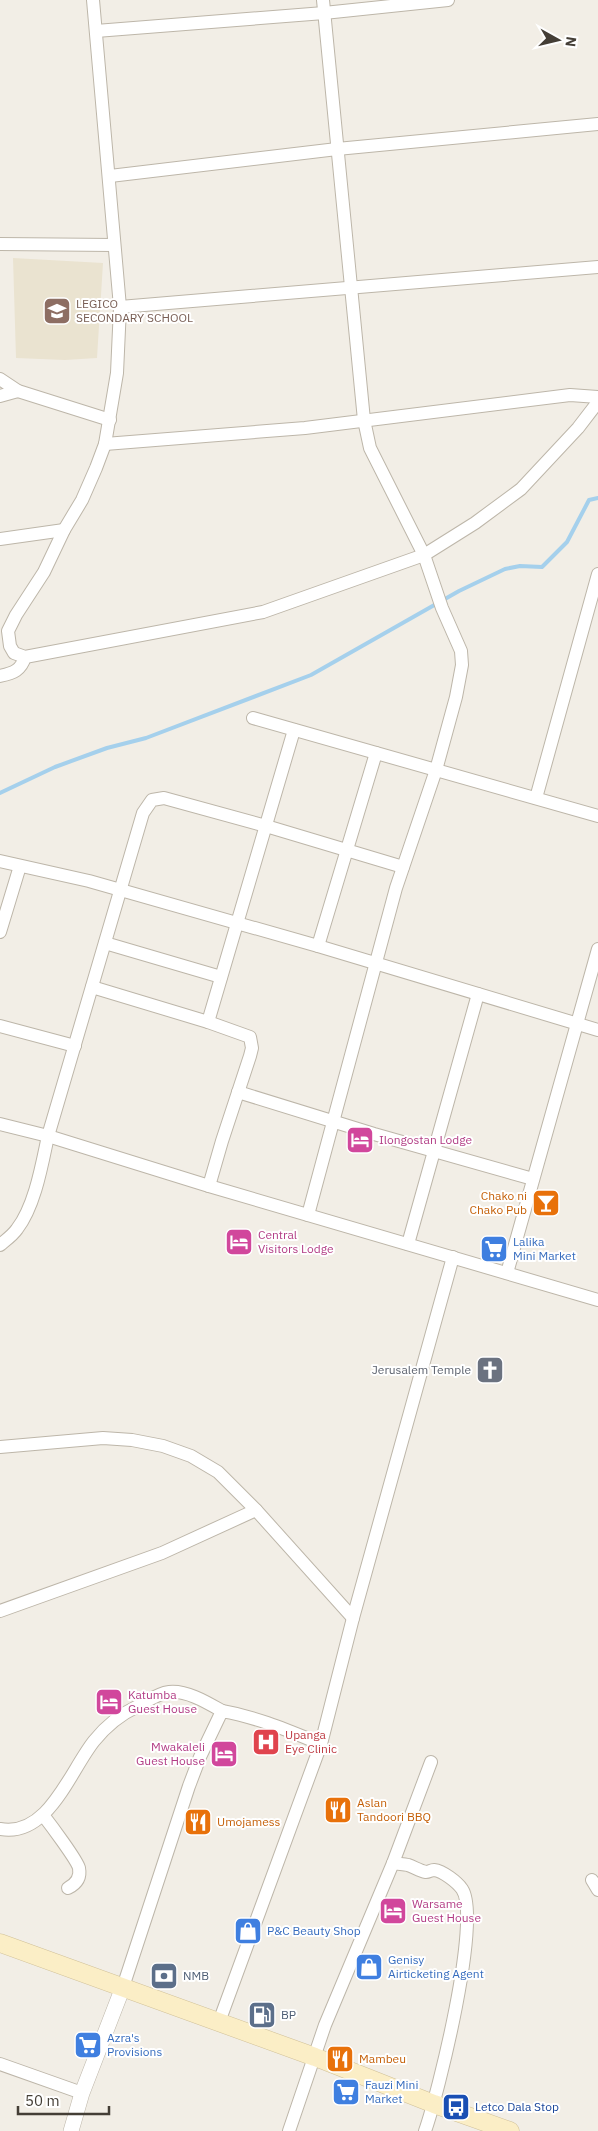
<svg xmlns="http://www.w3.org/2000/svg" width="598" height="2131" font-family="'IBM Plex Sans',sans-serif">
<rect width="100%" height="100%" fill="#f2eee6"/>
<path fill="#eae3d0" d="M13,258L103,263L97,358L65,360L16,358Z"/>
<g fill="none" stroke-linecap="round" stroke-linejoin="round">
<path stroke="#a5d0ec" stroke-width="4" d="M0,793L55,767L107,748L146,738L311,675L459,591L505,569L520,566L542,567L567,542L589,500L598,498"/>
<g stroke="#bdb6a9" stroke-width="14">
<g id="minor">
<path d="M93,0L120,307L117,373L105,444L96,468L82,500L64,530L44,572L16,615L8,631L10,646L14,653L25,657L263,612L424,555L475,523L521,489L578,428L598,402"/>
<path d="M96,31L324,13L448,0"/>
<path d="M110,176L337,149L598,124"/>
<path d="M0,244L114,245"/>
<path d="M120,307L598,267"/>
<path d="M0,379L18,391L110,420"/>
<path d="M0,396L18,391"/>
<path d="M105,444L305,428L570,395L598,397"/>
<path d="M0,539L64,530"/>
<path d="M0,676C14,673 21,670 25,657"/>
<path d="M253,718L598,816"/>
<path d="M536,798L598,574"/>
<path d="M0,861L89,881L318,946L598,1030"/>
<path d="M0,932L20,866"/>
<path d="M105,943L221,977"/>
<path d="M318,946L376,753"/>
<path d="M92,987L208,1022L250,1037L252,1048L250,1056L222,1141L209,1186"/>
<path d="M208,1022L294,730"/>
<path d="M0,1026L75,1046"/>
<path d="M238,1092L374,1134L533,1179"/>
<path d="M0,1124L48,1136L209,1186L598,1300"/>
<path d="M308,1215L396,888L436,770L456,697L462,665L461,651L442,608L424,555L370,448L364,420L323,0"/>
<path d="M408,1244L478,994"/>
<path d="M0,1245C6,1240 13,1235 17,1229C35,1206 42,1164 48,1136L143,813L152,800L164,798L266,826L403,867"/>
<path d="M507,1273L598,949"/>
<path d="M0,1447L103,1438L132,1440L163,1446L191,1456L218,1472L256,1510L353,1618"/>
<path d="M0,1611L162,1553L256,1510"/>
<path d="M43,1815C50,1824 77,1860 79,1868C81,1878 76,1884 68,1888"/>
<path d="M0,1829C48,1838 70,1771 94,1741C106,1726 121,1714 138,1706C147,1701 159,1693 169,1692C187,1690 208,1703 222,1711"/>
<path d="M393,1863C398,1864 403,1864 408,1865C414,1867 420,1871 426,1872C429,1872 431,1870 434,1870C443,1871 457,1882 462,1889C482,1918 438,2094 425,2131"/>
<path d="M592,1880L598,1890"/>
<path d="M123,1987L189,1786L200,1757L222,1711C257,1717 289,1731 321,1744"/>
<path d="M219,2022L321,1744L353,1618L453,1257"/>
<path d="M0,2064L82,2093"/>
<path d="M289,2131L325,2025L393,1863L431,1762"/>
</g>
</g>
<g stroke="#bdb6a9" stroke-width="16">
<path id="tertiary" d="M71,2131L82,2093L123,1987"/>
</g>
<g stroke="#d0c098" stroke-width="19">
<path id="secondary" d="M0,1943L315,2057L434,2104L510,2131"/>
</g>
<use href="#minor" stroke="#fff" stroke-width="12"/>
<use href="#tertiary" stroke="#fff" stroke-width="15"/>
<use href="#secondary" stroke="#fbeec6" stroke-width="18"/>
</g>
<defs>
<g id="school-square" transform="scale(1.4375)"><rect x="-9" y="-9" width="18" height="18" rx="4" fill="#8d6e63" stroke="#fff"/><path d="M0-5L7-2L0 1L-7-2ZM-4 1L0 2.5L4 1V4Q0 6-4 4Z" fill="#fff"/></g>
<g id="hotel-square" transform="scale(1.4375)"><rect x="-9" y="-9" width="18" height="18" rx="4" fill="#d1479c" stroke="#fff"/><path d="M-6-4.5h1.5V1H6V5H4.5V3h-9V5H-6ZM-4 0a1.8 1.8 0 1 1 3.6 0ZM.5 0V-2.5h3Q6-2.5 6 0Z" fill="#fff"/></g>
<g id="bar-square" transform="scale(1.4375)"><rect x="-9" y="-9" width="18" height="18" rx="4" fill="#e8710a" stroke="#fff"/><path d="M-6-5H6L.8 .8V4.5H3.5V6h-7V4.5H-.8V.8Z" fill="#fff"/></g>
<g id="supermarket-square" transform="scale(1.4375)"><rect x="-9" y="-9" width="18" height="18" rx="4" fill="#3f7fe0" stroke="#fff"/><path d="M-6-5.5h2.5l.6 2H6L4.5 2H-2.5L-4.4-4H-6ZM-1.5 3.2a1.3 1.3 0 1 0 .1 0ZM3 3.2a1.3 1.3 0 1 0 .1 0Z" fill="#fff"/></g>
<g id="church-square" transform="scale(1.4375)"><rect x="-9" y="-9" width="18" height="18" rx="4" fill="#6b7280" stroke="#fff"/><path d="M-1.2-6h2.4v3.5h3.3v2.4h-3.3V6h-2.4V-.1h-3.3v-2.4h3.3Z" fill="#fff"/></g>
<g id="hospital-square" transform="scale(1.4375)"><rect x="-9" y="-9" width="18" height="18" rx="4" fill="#e0444e" stroke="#fff"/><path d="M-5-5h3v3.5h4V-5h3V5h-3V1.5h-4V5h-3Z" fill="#fff"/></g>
<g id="restaurant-square" transform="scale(1.4375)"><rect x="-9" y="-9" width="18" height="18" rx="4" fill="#e8710a" stroke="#fff"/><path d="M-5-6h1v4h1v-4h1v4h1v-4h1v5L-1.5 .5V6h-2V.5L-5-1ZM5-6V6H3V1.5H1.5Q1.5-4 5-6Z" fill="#fff"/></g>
<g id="shop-square" transform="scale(1.4375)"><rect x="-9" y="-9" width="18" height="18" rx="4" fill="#3f7fe0" stroke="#fff"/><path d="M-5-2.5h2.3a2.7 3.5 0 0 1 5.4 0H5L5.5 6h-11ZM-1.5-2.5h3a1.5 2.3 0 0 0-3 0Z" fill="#fff"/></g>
<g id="bank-square" transform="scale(1.4375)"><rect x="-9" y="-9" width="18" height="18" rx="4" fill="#5c6f8a" stroke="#fff"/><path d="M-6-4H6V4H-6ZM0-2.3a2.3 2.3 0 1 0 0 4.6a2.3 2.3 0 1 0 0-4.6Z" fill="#fff"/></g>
<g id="fuel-square" transform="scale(1.4375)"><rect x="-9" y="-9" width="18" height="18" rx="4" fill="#5c6f8a" stroke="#fff"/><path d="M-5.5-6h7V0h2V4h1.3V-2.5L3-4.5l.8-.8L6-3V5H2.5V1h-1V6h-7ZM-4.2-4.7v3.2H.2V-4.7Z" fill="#fff"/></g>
<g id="bus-square" transform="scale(1.4375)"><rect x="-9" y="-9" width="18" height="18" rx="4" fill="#1a4fb4" stroke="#fff"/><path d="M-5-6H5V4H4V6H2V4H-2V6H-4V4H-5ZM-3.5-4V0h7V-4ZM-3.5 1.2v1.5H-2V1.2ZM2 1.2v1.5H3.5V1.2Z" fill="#fff"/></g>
</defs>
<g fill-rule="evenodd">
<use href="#school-square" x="57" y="311"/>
<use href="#hotel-square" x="360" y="1140"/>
<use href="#bar-square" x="546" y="1203"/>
<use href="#hotel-square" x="239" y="1242"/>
<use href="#supermarket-square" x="494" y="1249"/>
<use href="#church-square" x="490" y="1370"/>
<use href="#hotel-square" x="109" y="1702"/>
<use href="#hospital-square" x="266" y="1742"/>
<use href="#hotel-square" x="224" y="1754"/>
<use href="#restaurant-square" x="338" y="1810"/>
<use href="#restaurant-square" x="198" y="1822"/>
<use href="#hotel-square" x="393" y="1911"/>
<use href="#shop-square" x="248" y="1931"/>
<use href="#shop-square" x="369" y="1967"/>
<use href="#bank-square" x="164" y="1976"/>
<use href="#fuel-square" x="262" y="2015"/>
<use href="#supermarket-square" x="88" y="2045"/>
<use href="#restaurant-square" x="340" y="2059"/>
<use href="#supermarket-square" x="346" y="2092"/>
<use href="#bus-square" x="456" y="2107"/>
</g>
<g text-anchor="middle" stroke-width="4" stroke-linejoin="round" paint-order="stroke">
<g font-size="12" fill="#785e54" stroke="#fff" text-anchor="start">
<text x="76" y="308">LEGICO<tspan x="76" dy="14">SECONDARY SCHOOL</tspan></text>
</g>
<g font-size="12" fill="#b23c85" stroke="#fff" text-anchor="start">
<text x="379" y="1144">Ilongostan Lodge</text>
<text x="258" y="1239">Central<tspan x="258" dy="14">Visitors Lodge</tspan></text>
<text x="128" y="1699">Katumba<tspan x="128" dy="14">Guest House</tspan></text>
<text x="205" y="1751" text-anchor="end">Mwakaleli<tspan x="205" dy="14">Guest House</tspan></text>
<text x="412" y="1908">Warsame<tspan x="412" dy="14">Guest House</tspan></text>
</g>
<g font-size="12" fill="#c56008" stroke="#fff" text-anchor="start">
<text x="527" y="1200" text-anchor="end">Chako ni<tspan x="527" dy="14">Chako Pub</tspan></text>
<text x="357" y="1807">Aslan<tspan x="357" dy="14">Tandoori BBQ</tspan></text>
<text x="217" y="1826">Umojamess</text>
<text x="359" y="2063">Mambeu</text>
</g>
<g font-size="12" fill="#366cbe" stroke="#fff" text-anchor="start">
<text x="513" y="1246">Lalika<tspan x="513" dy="14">Mini Market</tspan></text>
<text x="267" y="1935">P&amp;C Beauty Shop</text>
<text x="388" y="1964">Genisy<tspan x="388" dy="14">Airticketing Agent</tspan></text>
<text x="107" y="2042">Azra's<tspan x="107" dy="14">Provisions</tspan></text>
<text x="365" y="2089">Fauzi Mini<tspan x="365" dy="14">Market</tspan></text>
</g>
<g font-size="12" fill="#5b616d" stroke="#fff" text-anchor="end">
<text x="471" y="1374">Jerusalem Temple</text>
</g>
<g font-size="12" fill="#be3a42" stroke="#fff" text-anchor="start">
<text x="285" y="1739">Upanga<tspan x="285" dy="14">Eye Clinic</tspan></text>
</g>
<g font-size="12" fill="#4e5e75" stroke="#fff" text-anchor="start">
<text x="183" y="1980">NMB</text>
<text x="281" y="2019">BP</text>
</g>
<g font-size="12" fill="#164399" stroke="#fff" text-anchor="start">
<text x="475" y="2111">Letco Dala Stop</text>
</g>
</g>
<g transform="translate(558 40) rotate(98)" stroke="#ffffff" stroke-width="4" paint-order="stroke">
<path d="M0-4L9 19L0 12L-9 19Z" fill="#443e36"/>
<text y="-8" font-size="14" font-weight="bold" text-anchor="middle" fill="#443e36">N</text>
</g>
<path d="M18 2106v8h91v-8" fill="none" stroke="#443e36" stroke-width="2.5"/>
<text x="25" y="2106" font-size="15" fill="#443e36" stroke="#ffffff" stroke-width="4" paint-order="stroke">50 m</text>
</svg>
